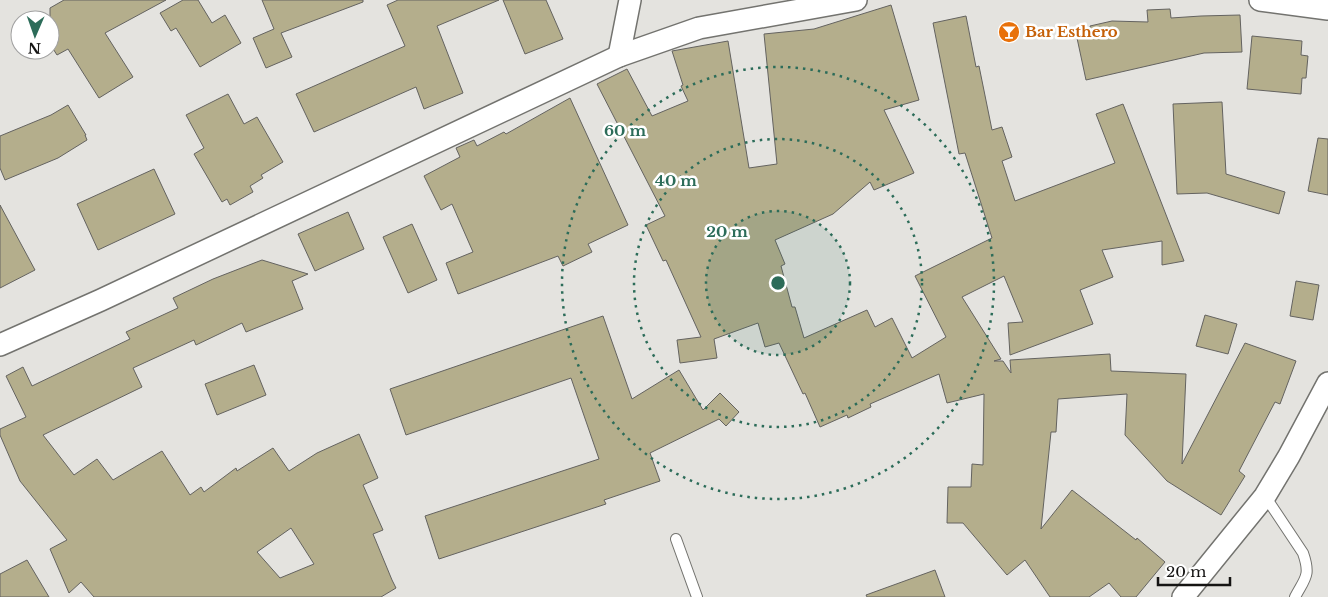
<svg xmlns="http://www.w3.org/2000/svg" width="1328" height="597" font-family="'Libre Baskerville',serif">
<rect width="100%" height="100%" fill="#e4e3df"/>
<g fill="#b4ae8c" stroke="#646360" fill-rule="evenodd">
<path d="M64,0H166L105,33L133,77L99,98L68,49L57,55L50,44V8Z"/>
<path d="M183,0H198L212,23L225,15L241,43L200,67L176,28L171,31L160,13Z"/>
<path d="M262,0H363V2L281,33L292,57L266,68L253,38L274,29Z"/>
<path d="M398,0H499L437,26L463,93L424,109L416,87L314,132L296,94L405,46L387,5Z"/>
<path d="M503,0H546L563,39L525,54Z"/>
<path d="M891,5L919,100L884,110L914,173L874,190L870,182L833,214L775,240L785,264L781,266L792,307H795L804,338L867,310L875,327L892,318L912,358L946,337L915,276L992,238L965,153L959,154L933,23L966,16L976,67L979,66L992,130L1002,127L1012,157L1002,161L1015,201L1115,163L1096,114L1123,104L1184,261L1162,265V241L1102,250L1113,277L1080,290L1093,324L1010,355L1008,323L1023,322L1004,276L962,297L1001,359L994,361H1003L1011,373L1010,360L1110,354L1111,371L1186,374L1182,464L1245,343L1296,361L1280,404L1275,402L1239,471L1245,476L1221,515L1167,481L1125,435L1127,394L1058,399L1056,432H1051L1041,529L1072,490L1136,540L1137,538L1165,562L1136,597H1121L1109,583L1089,597H1050L1025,560L1007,575L963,523H947L948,487H971L972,464L983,465L984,394L947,403L939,374L870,404L871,407L848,418L847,415L820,427L805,393L803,394L779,343L765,347L758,323L714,339L717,358L680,363L677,340L701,337L666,260L663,261L646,225L665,216L597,84L627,69L652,116L688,101L681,86L683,85L672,51L728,41L749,168L777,164L764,34L814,29Z"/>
<path d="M1170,9L1171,18L1201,16L1240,15L1242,52L1204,53L1086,80L1077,38L1092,35L1090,26L1112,21L1148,22L1147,10Z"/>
<path d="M1252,36L1302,41L1301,55L1308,56L1306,78H1302L1301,94L1247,89Z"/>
<path d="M228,94L244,124L257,117L283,162L261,175L263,178L250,186L253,192L230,205L227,199L222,202L194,154L204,148L186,115Z"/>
<path d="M570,98L628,225L588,244L592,252L563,266L558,256L458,294L446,263L473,252L452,204L441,210L424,176L460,157L456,148L474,140L477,146L504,132L506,134Z"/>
<path d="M1222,102L1226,174L1285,192L1279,214L1207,193L1177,194L1173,104Z"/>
<path d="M68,105L86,135H85L87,140L58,158L5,180L0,168V136L51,115Z"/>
<path d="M1318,138L1328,139V195L1308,191Z"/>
<path d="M154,169L175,214L98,250L77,204Z"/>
<path d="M0,205L35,270L0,288Z"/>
<path d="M348,212L364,249L315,271L298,234Z"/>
<path d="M412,224L437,280L408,293L383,237Z"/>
<path d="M262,260L308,274L292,281L303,309L246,332L242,323L196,345L194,340L133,368L142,387L43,435L74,475L97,459L113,480L162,451L190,495L201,487L204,492L236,468L237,471L273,448L289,471L317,453L359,434L378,478L363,485L383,530L373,534L392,580L396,588L381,597H94L81,582L69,593L50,549L67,540L20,481L0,435V429L26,417L6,376L23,367L32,386L130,339L126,332L178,308L173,298L213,279ZM291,528L314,564L280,578L257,552Z"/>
<path d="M1296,281L1319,285L1313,320L1290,316Z"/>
<path d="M1205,315L1237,324L1228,354L1196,346Z"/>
<path d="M603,316L632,399L679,370L703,410L720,393L739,412L726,426L719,419L650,453L660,481L604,500L606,504L439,559L425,516L599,459L571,378L406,435L390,389Z"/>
<path d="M254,365L266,395L217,415L205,384Z"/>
<path d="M27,560L49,597H0V574Z"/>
<path d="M935,570L945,597H867L866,595Z"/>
</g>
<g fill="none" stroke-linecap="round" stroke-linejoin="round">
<g stroke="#73736f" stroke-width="12">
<g id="lane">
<path d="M1265,496L1303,553C1311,576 1305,578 1295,597"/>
<path d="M676,539L697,597"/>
</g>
</g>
<g stroke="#73736f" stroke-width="24">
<g id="street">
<path d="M1260,0L1328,9"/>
<path d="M619,56L630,0"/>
<path d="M0,345L101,300L619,56L699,28L856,0"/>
<path d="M1183,597L1265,496L1289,456L1328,383"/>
</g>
</g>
<use href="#lane" stroke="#fff" stroke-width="10"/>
<use href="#street" stroke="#fff" stroke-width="21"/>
</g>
<circle cx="778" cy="283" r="72" fill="#2c6c59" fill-opacity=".12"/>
<g fill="none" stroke="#2c6c59" stroke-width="2.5" stroke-dasharray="2.5 5">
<circle cx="778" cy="283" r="72"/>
<circle cx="778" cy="283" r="144"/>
<circle cx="778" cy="283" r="216"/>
</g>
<defs>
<g id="bar-disc" transform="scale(1.125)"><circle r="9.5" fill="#e8710a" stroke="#fff"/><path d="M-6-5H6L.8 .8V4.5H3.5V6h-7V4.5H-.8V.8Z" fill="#fff"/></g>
</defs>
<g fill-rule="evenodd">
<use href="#bar-disc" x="1009" y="32"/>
</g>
<g text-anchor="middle" stroke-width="5" stroke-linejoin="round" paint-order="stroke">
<g font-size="15" font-weight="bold" fill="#c56008" stroke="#fff" text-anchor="start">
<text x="1025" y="37">Bar Esthero</text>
</g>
</g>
<circle cx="778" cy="283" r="8" fill="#2c6c59" stroke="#fff" stroke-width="2.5"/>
<g font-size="15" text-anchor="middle" font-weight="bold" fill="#2c6c59" stroke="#fff" stroke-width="5" stroke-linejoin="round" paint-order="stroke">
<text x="625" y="136">60 m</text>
<text x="676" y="186">40 m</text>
<text x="727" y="237">20 m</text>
</g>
<g transform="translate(35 35) rotate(182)"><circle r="24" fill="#ffffff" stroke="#a1a1a1"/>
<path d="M0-4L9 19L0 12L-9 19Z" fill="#2c6c59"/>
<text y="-8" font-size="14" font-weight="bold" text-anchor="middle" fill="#151413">N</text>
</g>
<path d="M1158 577v8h72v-8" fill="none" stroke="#151413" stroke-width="2.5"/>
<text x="1166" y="577" font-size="15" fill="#151413" stroke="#ffffff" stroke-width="4" paint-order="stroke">20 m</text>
</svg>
